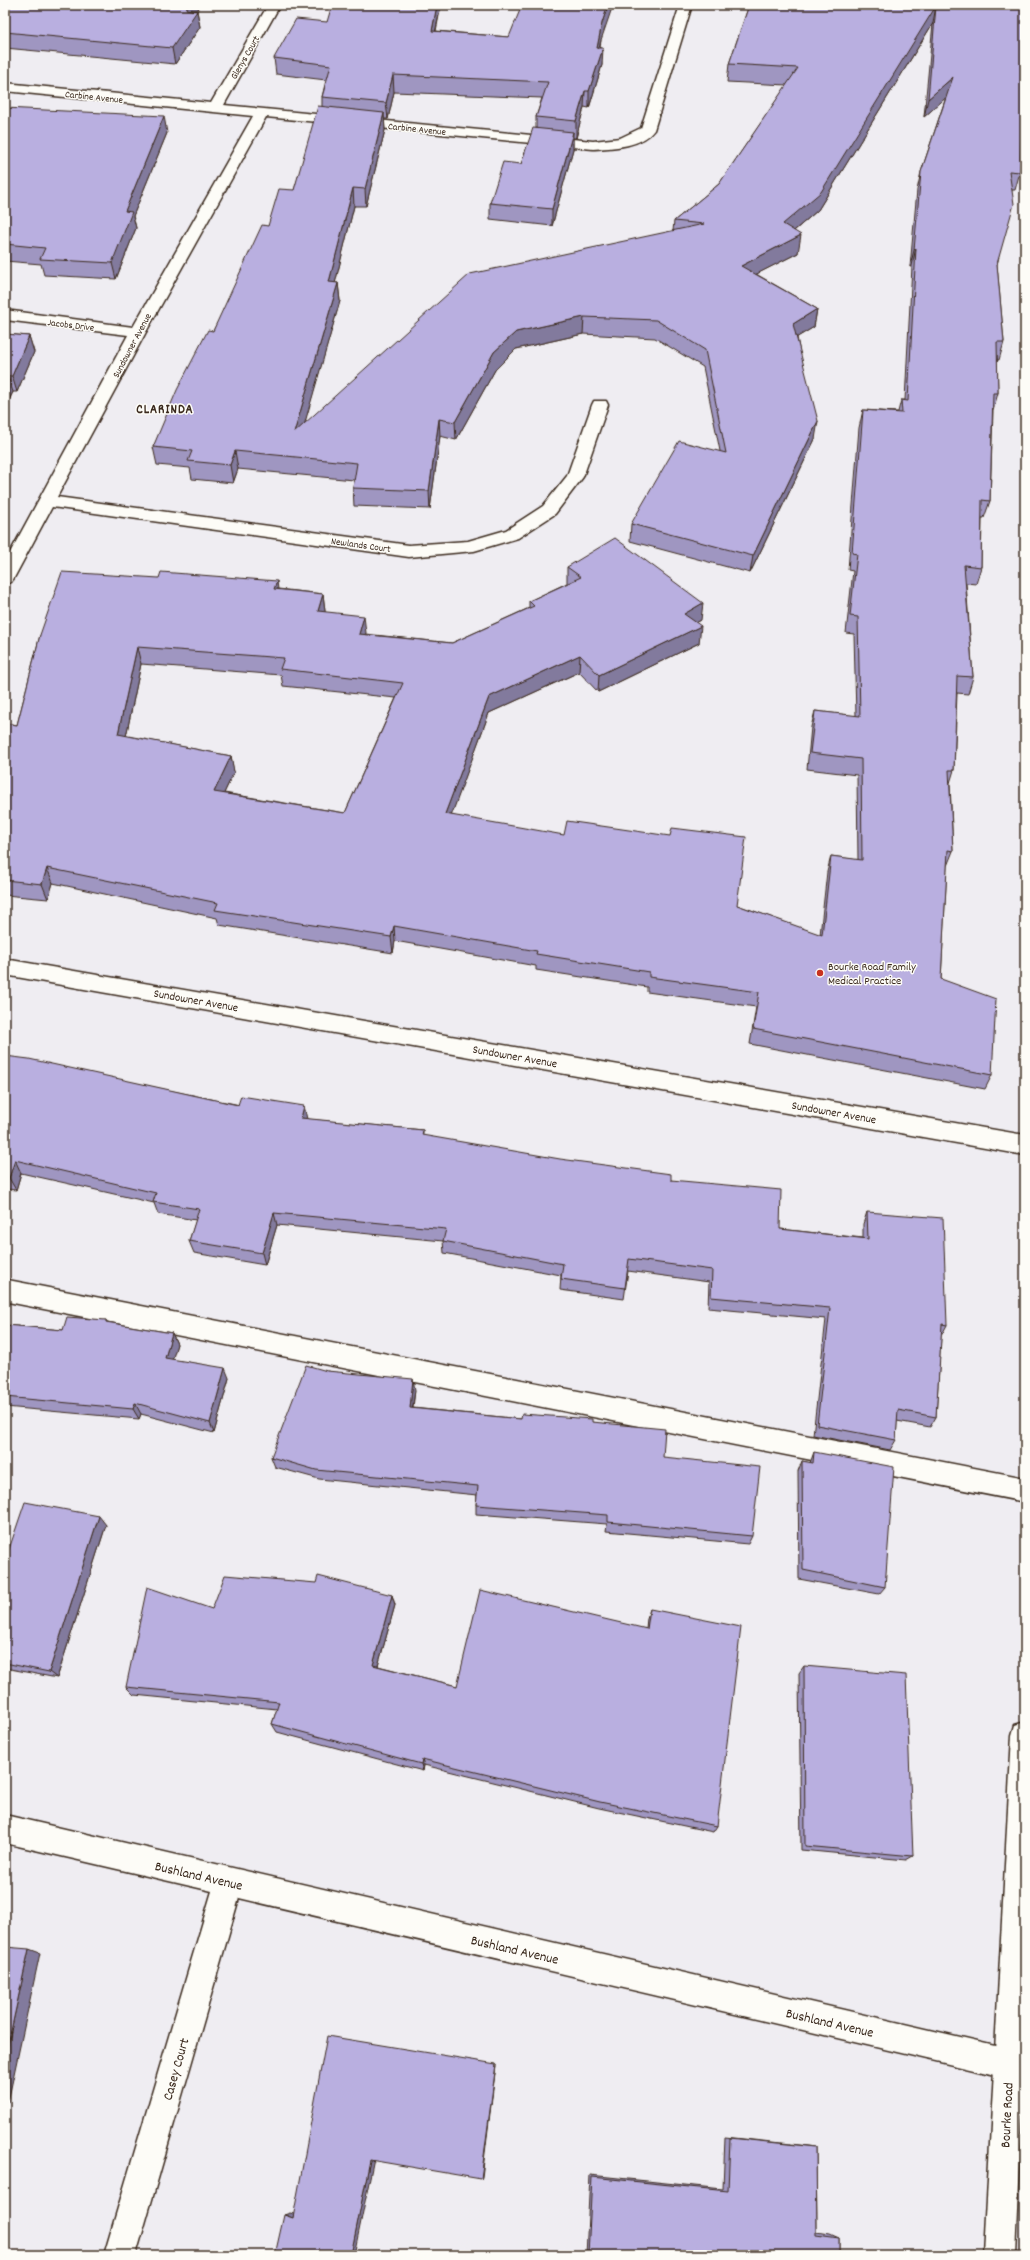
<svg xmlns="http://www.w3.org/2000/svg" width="1030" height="2260" font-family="Dekko,sans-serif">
<rect width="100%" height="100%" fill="#efedf2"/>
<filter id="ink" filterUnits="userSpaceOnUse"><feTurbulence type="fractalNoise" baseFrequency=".025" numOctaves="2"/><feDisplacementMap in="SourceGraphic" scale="8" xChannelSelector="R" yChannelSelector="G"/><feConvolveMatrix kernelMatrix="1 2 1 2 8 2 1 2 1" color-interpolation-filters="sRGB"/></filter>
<g filter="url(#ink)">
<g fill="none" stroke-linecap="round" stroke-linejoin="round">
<g stroke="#3b2a1e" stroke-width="3">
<g id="minor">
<path d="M268,5H280L224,105L593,141L620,138L641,128L680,5H692L654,130C642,147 612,148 593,149L266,117L146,332L57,497L409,545L468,541L506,530L543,506L567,476L592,405L594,401H606L608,405L583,477L555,514L518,538L474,551L409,557L52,507L14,578L11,582L5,584V562L128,335L5,320V310L133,327L253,116L5,91V83L211,103Z"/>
<path d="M5,959L1025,1135V1155L5,975Z"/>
<path d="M8,1280L1025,1478V1502L8,1302L5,1300V1282Z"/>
<path d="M5,1815L1025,2052V2082L239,1898L136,2255H104L212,1891L5,1843Z"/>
</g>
</g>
<g stroke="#3b2a1e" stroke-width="3">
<path id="secondary" d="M1025,1722V2042L1016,2255H984L1012,1735L1015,1725Z"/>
</g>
<use href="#minor" fill="#fdfcf7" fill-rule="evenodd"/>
<use href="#secondary" fill="#fdfcf7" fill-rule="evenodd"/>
</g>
<g fill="#9f96c1" stroke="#3b2a1e" fill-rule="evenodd">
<path d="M5,5H200L197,11L200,27L175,64L5,48Z"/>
<path d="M441,5L436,31L509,37L601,40L600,48L602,65L589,108L584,107L576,138H573V149L552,226L490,219V203L521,164L536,128V117L542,98L394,92L388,119H384L385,130L366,206H354L335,283H338L340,301L304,424L673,231L674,221L719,184L787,85L727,82L729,64L749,5H1025L1020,172L1015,190H1012L997,265L1004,342L999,360H997L998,393L993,411L990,501L984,518H982L981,567L976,584L966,583L973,677L968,694L957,693L954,770L950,783L953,851L947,866L941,979L992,1075L985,1089L750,1044L756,1007L647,992V987L536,970V966L395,941L393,953L219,925L217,918L53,883L48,899L5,895V723L17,725L40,635L278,589L323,594L325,612L366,633L365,634L452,643L529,608V601L567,583V567L701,620L696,623L699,643L598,692L579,672L489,713L451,815L737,905L820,935L827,872L831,856L858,860L857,775L807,769L811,727L815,711L856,716L854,634L846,633L853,571L848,570L859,428L863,410L898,412L901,400H905L912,266L910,267L917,190L921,172L946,97L924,117L933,23L818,210L794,231L798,253L756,274L817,309L814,327L797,337L815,439L750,573L630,541L631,524L720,451L703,367L655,338L583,334L516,349L495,370L456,440L440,436L430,509L354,506L353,488L354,480L238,469L233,483L192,479L190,468L157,465L153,447L213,331L268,226L294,190L322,107V97L326,80L276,74L274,58L327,22ZM141,664L281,675L283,686L396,698L345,813L224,793L234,772L231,756L126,736Z"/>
<path d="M5,108L167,133L133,216L136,228L116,279L44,275L41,264L5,261Z"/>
<path d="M5,334L29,336L34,352L17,392H13L5,408Z"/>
<path d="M5,1056L307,1119L423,1130V1136L671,1180L780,1229L863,1238V1224L867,1212L947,1325L941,1336L936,1417L930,1427L897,1421L896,1440L890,1450L813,1435L826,1319L708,1308L709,1282L628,1271L624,1299L560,1290L561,1275L444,1253L443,1241L277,1225L265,1265L194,1253L189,1241L196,1220L158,1214L154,1203L21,1173L16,1190L5,1189Z"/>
<path d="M106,1320L107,1322L172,1333L177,1344L172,1359L229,1378L214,1433L141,1414L139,1419L5,1407V1325L63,1330Z"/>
<path d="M327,1371L415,1390L413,1408L521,1419L592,1422L663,1457L752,1536L748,1544L606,1531L607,1524L476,1514V1505L477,1495L319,1479L275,1467L271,1457Z"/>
<path d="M814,1452L885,1587L879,1594L799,1579L798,1471L802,1461L810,1463Z"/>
<path d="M106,1525L57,1678L5,1668V1558Z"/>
<path d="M392,1595L395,1605L378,1666L457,1686L646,1628L647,1618L650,1609L717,1826L713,1832L599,1808L424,1765L423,1771L277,1732L272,1724L277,1709L134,1695L126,1687L212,1609Z"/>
<path d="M804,1666L913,1856L906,1860L801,1850L799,1673Z"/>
<path d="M725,2137L809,2146L816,2147L817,2232L830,2234L839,2238V2255H586L590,2175L723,2189Z"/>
</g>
<g fill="#827a9d" stroke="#3b2a1e">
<path d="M188,5H200L196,13L197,11L200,27L175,64L172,48L186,9Z"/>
<path d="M437,5H441L432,47V31Z"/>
<path d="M608,5H613L601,40L596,64L597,48L602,23Z"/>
<path d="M936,6L933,23L818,210L781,242L783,224Z"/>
<path d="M603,48L602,65L589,108V91Z"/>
<path d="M393,75L394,92L388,119L386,103Z"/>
<path d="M953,77L949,95L924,117L928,99Z"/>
<path d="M585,91L584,107L576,138V121Z"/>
<path d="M384,113L385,130L366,206L365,189Z"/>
<path d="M164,116L167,133L133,216L136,228L116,279L112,263L125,211Z"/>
<path d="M573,132V149L552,226V209Z"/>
<path d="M353,188L354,206L331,300L329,282Z"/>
<path d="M801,235L798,253L739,283L741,266Z"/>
<path d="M916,248L912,266L910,267L914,250Z"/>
<path d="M338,283L340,301L297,450L294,433Z"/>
<path d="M817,309L814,327L791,341L793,324Z"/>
<path d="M584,317L583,334L516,349L495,370L456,440L455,422L494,352L516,332Z"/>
<path d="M29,336L34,352L17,392L12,376Z"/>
<path d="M8,376L13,392L5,408V382Z"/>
<path d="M439,419L440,436L430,509L429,491Z"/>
<path d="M818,421L815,439L750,573L753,556Z"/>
<path d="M235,451L238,469L233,483L230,465Z"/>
<path d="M277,581L279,598L274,589Z"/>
<path d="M323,594L325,611L320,628L318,611Z"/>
<path d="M703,603L701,620L682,631L684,614Z"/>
<path d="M364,616L366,633L361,651L359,634Z"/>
<path d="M701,626L699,643L598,692L599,675Z"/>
<path d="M137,647L141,664L123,751L118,734Z"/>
<path d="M580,655L579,672L489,713L446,830L445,814L489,697Z"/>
<path d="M231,756L234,772L217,808L214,792Z"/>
<path d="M47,868L53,883L48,899L42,884Z"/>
<path d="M394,926L395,941L393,953L391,937Z"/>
<path d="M304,1106L307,1119L301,1118Z"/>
<path d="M15,1160L21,1173L16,1190L9,1178Z"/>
<path d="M274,1213L277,1225L265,1265L262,1253Z"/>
<path d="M172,1333L177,1344L170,1368L165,1358Z"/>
<path d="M225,1368L229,1378L214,1433L210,1423Z"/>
<path d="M413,1379L415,1390L411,1418L410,1408Z"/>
<path d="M135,1403L141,1414L139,1419L133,1409Z"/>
<path d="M99,1516L106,1525L57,1678L49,1672Z"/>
<path d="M392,1595L395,1605L376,1673L373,1665Z"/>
<path d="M422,1759L424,1765L423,1771L421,1764Z"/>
<path d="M29,1949L40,1953L8,2102H5V2058Z"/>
<path d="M496,2064V2065L482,2177L481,2179Z"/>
<path d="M374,2158L354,2255H351L370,2160Z"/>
<path d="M290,2213L298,2215L293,2218L284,2215Z"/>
</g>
<g fill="#b9afe0" stroke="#3b2a1e" fill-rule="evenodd">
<path d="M5,5H188L186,9L197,11L172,48L5,32Z"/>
<path d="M332,5H437L432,31L509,37L522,5H608L602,23L597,48H603L589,91H585L576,121L536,117L548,82L393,75L386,103L322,97L331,65L274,58L296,19L327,22Z"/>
<path d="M749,5H1025V97L1022,126L1020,172L1009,171L1014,204L997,264L1004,342H997L998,393H993L990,501L982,500L981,567L964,565L973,677L957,676L954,770H949L953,851L948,850L941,979L996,999L992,1075L753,1029L759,992L649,977V972L536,954L537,951L394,926L391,937L215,910L218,903L47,868L42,884L5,880V723L17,725L40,635L62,572L159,578L161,572L277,581L274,589L323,594L318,611L364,616L359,634L452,643L534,606L529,601L581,577L567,567L615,538L703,603L684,614L701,626L599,675L580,655L489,697L445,814L564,835L567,821L670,836L672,828L746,837L737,905L822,935L831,856L862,860L861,759L810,753L815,711L860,716L858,617L850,616L857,554L852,553L863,410L902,413L901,400L908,401L916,248L914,250L921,172L953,77L928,99L936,6L821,192L783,224L801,235L741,266L817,309L793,324L818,421L753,556L631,524L679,441L726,453L705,350L656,320L584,317L516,332L494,352L455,422L439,419L429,491L353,488L357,463L235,451L230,465L188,461L192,451L153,447L177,390L208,330L213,331L262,225L268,226L279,189L294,190L318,106L384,113L365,189L353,188L329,282L338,283L294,433L470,274L704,224L674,221L719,184L798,68L729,64ZM137,647L284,658L280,669L403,683L345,813L214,792L231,756L118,734Z"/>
<path d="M5,108L164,116L125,211L132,212L112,263L40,259L45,248L5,244Z"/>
<path d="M533,128L573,132L552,209L490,203L503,162L521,164Z"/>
<path d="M5,334L29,336L12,376H8L5,382Z"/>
<path d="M5,1056L29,1059L238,1105L241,1096L304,1106L301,1118L423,1130L422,1135L560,1159L671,1174V1180L781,1190L780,1229L868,1239L867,1212L943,1218L947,1325L942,1324L936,1417L898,1410L896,1440L817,1425L830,1308L711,1297L712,1270L629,1259L625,1288L561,1279L563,1264L443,1241L446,1229L274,1213L262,1253L189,1241L199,1209L153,1202L156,1193L15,1160L9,1178L5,1177Z"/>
<path d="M67,1317L106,1320V1322L172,1333L165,1358L225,1368L210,1423L135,1403L133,1409L5,1397V1325L63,1330Z"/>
<path d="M306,1365L327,1371L413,1379L410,1408L521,1419L522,1414L592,1419V1422L665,1429L663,1457L760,1467L752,1536L608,1522V1515L476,1505L478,1486L316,1470L271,1457Z"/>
<path d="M814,1452L894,1467L885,1587L803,1570L802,1461L813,1463Z"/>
<path d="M25,1502L99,1516L49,1672L5,1663V1558H6Z"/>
<path d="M225,1575L316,1583L318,1576L392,1595L373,1665L457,1686L480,1590L647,1629L650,1609L741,1627L717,1826L600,1802L422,1759L421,1764L272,1724L279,1702L126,1687L147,1587L212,1609Z"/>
<path d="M804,1666L906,1675L913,1856L805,1846Z"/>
<path d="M5,1947L29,1949L5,2058Z"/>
<path d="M327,2036L496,2064L481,2179L370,2160L351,2255H275L284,2215L293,2218Z"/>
<path d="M730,2138L816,2147L817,2235L839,2238V2255H588L592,2177L728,2191Z"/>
</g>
</g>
<circle fill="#c8321e" stroke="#fdfcf7" stroke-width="1.5" cx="820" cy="973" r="4"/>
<g text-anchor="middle" stroke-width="3" stroke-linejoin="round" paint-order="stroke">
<g font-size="10" fill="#3b2a1e" stroke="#fdfcf7">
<text transform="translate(244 57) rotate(-60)" y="4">Glenys Court</text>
<text transform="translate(94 96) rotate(6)" y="4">Carbine Avenue</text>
<text transform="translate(417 128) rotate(6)" y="4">Carbine Avenue</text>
<text transform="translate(71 324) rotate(7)" y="4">Jacobs Drive</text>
<text transform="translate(131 345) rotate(-62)" y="4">Sundowner Avenue</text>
<text transform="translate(361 544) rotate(8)" y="4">Newlands Court</text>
</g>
<g font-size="12" fill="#3b2a1e" stroke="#fdfcf7" text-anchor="start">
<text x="828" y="970">Bourke Road Family<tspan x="828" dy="14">Medical Practice</tspan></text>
</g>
<g font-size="12" fill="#3b2a1e" stroke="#fdfcf7">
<text transform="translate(196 1000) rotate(10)" y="4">Sundowner Avenue</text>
<text transform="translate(515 1056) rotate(10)" y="4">Sundowner Avenue</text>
<text transform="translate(834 1112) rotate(10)" y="4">Sundowner Avenue</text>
</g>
<g font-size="13" font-weight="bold" letter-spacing="1" fill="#3b2a1e" stroke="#fdfcf7">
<text x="165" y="413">CLARINDA</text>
</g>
<g font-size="14" fill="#3b2a1e" stroke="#fdfcf7">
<text transform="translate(199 1875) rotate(13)" y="5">Bushland Avenue</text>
<text transform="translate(515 1949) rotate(13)" y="5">Bushland Avenue</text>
<text transform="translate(830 2022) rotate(13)" y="5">Bushland Avenue</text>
<text transform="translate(175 2069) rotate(-74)" y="5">Casey Court</text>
<text transform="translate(1006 2115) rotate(-87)" y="5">Bourke Road</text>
</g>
</g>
<rect width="1030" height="2260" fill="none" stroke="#fdfcf7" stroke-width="20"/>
<rect x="10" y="10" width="1010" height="2240" fill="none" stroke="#3b2a1e" stroke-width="1.5" filter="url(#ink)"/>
</svg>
